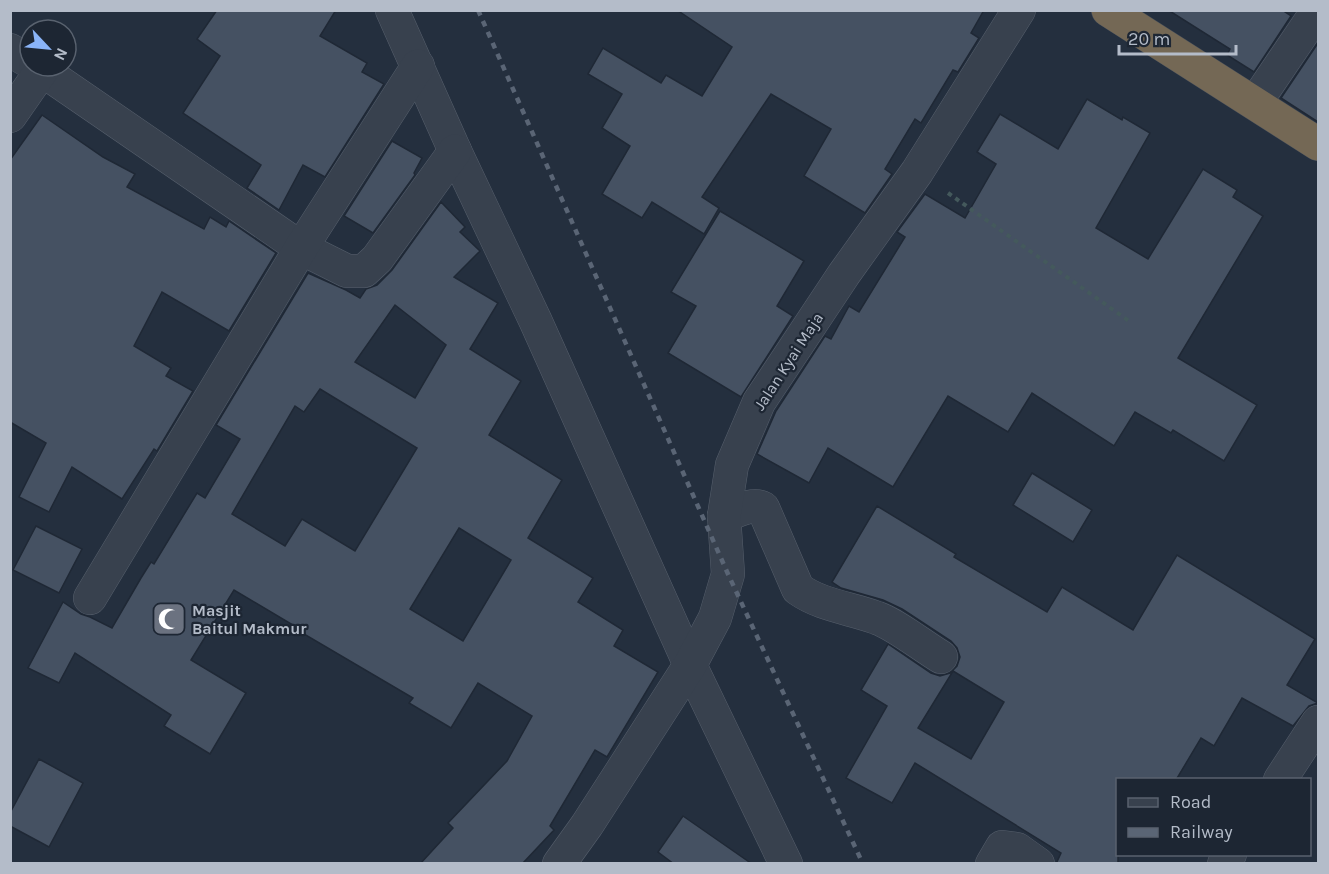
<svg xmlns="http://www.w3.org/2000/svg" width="1329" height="874" font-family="Karla,sans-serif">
<rect width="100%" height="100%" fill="#242f3e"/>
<g fill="#455162" stroke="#1f2835" stroke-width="1.5" fill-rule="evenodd">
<path d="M217,10H336L320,36L367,63L362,72L384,84L325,177L303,165L279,210L247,188L261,165L183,113L220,56L197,39Z"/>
<path d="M677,10H984L971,33L979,38L958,72L953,70L921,123L915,119L885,169L892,174L865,213L804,176L831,129L771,94L702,197L719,208L704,234L652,202L642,218L602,194L630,146L602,128L622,94L588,74L603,48L661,83L666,75L702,96L732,47Z"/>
<path d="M1168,10H1282L1291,16L1254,72L1227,55L1230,49Z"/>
<path d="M1318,43V122L1281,98Z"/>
<path d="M1087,99L1122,120L1123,117L1150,133L1096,228L1148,259L1203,169L1237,190L1233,197L1263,216L1178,358L1257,405L1224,461L1173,430L1171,433L1135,412L1114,446L1032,393L1008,432L948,396L893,487L828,448L809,483L757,454L776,411L825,336L831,339L849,306L859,312L905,237L897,232L925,194L965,218L996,164L977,152L1000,114L1058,149Z"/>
<path d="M42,115L103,157L135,174L127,187L204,229L210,217L226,227L229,221L276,253L229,331L162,292L134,346L171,368L166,376L193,391L157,451L154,449L122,499L72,467L49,512L19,497L46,443L10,422V160Z"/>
<path d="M392,141L422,158L414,173L415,175L373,233L344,216Z"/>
<path d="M441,202L465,227L460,232L480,251L454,277L498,303L470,349L521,381L489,435L562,480L528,538L593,578L578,602L623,630L614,646L658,672L607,757L595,750L550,826L554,830L522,864H420L453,828L448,823L507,761L532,716L478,683L451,728L409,703L413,698L292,627L293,625L234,590L191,660L246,693L210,754L164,726L171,715L75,653L59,683L28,668L63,602L81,614L90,617L112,628L141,578L151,562L154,564L197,493L205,498L240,439L216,425L308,273L346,290L360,298L366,289L377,285L392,270ZM395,305L446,345L415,398L355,362ZM320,389L417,448L355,551L302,519L285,546L232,514L295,406L304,412ZM459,528L511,560L463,641L410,609Z"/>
<path d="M720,211L804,261L777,306L793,316L741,397L668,353L696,306L671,292Z"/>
<path d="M1032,473L1092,510L1073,542L1013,505Z"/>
<path d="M877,506L956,554L954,557L1047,612L1062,587L1133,630L1177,555L1315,639L1287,685L1318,703L1309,706L1293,726L1242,698L1214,746L1201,738L1176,780H1118V864H1056L1061,853L915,763L892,803L846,778L887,706L861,690L888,644L931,673L940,676L950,673L957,666L960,657L957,648L951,641L902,609L883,600L841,588L832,582ZM953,671L1004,702L971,759L918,728Z"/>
<path d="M36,526L82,549L59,593L13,570Z"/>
<path d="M39,759L83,783L49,847L10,826V813Z"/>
<path d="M683,816L752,864H674L658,852Z"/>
</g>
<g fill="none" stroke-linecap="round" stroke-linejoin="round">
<g stroke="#565f6c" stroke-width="34">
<g id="street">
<path d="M392,10L455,151L536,322L690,665L786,864"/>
<path d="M10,50L30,62"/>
<path d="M36,66L301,248L347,271H364L377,259L455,151"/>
<path d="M1255,103L1318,10"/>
<path d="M10,116L42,70"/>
<path d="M724,516C735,512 753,502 763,508L798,589C822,606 851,608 877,618C895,624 924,647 941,657"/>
<path d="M90,598L301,248L418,66"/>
<path d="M1280,780L1318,722"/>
<path d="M559,864L587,825L690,665L715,618L728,574L724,516L732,465L759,402L844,274L917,172L1019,10"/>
<path d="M992,864L1002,847L1017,849L1038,864"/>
<path d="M1224,864L1230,854"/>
</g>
</g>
<g stroke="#434c59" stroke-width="34">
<path id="highway" d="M1108,10L1318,144"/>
</g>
<path stroke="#44595c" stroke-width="4" stroke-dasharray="4.5 4.5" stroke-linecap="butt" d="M948,193L1129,321"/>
<use href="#street" stroke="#38414e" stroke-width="33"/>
<use href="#highway" stroke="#746855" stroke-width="33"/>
<path stroke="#5a6575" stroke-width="4.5" stroke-dasharray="6 6" stroke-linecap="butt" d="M478,10L728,574L863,864"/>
</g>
<defs>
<g id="mosque-square" transform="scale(1.725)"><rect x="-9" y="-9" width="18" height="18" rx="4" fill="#6b7280" stroke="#1d2633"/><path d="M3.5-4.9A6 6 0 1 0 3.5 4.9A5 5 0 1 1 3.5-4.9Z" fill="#fff"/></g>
</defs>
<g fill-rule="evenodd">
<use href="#mosque-square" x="169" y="619"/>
</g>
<g text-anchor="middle" stroke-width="4.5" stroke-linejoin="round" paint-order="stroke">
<g font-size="16" fill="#b4bcc9" stroke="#1d2633">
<text transform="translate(788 361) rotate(-57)" y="6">Jalan Kyai Maja</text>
</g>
<g font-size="16" font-weight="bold" fill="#b4bcc9" stroke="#1d2633" text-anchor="start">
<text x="192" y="616">Masjit<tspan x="192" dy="18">Baitul Makmur</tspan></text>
</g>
</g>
<rect width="1329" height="874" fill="none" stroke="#b4bcc9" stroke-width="24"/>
<rect x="1116" y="778" width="195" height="78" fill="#1d2633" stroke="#59626f" stroke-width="1.5"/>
<rect x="1128" y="798" width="30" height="9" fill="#38414e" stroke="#59626f" stroke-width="1.5"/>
<text x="1170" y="808" font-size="18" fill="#b4bcc9">Road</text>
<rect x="1128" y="828" width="30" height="9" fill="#5a6575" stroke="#59626f" stroke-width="1.5"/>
<text x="1170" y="838" font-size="18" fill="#b4bcc9">Railway</text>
<g transform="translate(48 48) rotate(116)"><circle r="28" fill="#1d2633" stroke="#59626f" stroke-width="1.5"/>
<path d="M0-4.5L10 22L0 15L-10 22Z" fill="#8ab4f8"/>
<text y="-9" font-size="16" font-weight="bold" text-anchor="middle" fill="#b4bcc9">N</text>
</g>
<path d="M1119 45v9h117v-9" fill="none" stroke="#b4bcc9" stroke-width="3"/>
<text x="1128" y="45" font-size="18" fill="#b4bcc9" stroke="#1d2633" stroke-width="4.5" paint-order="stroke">20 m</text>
</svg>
